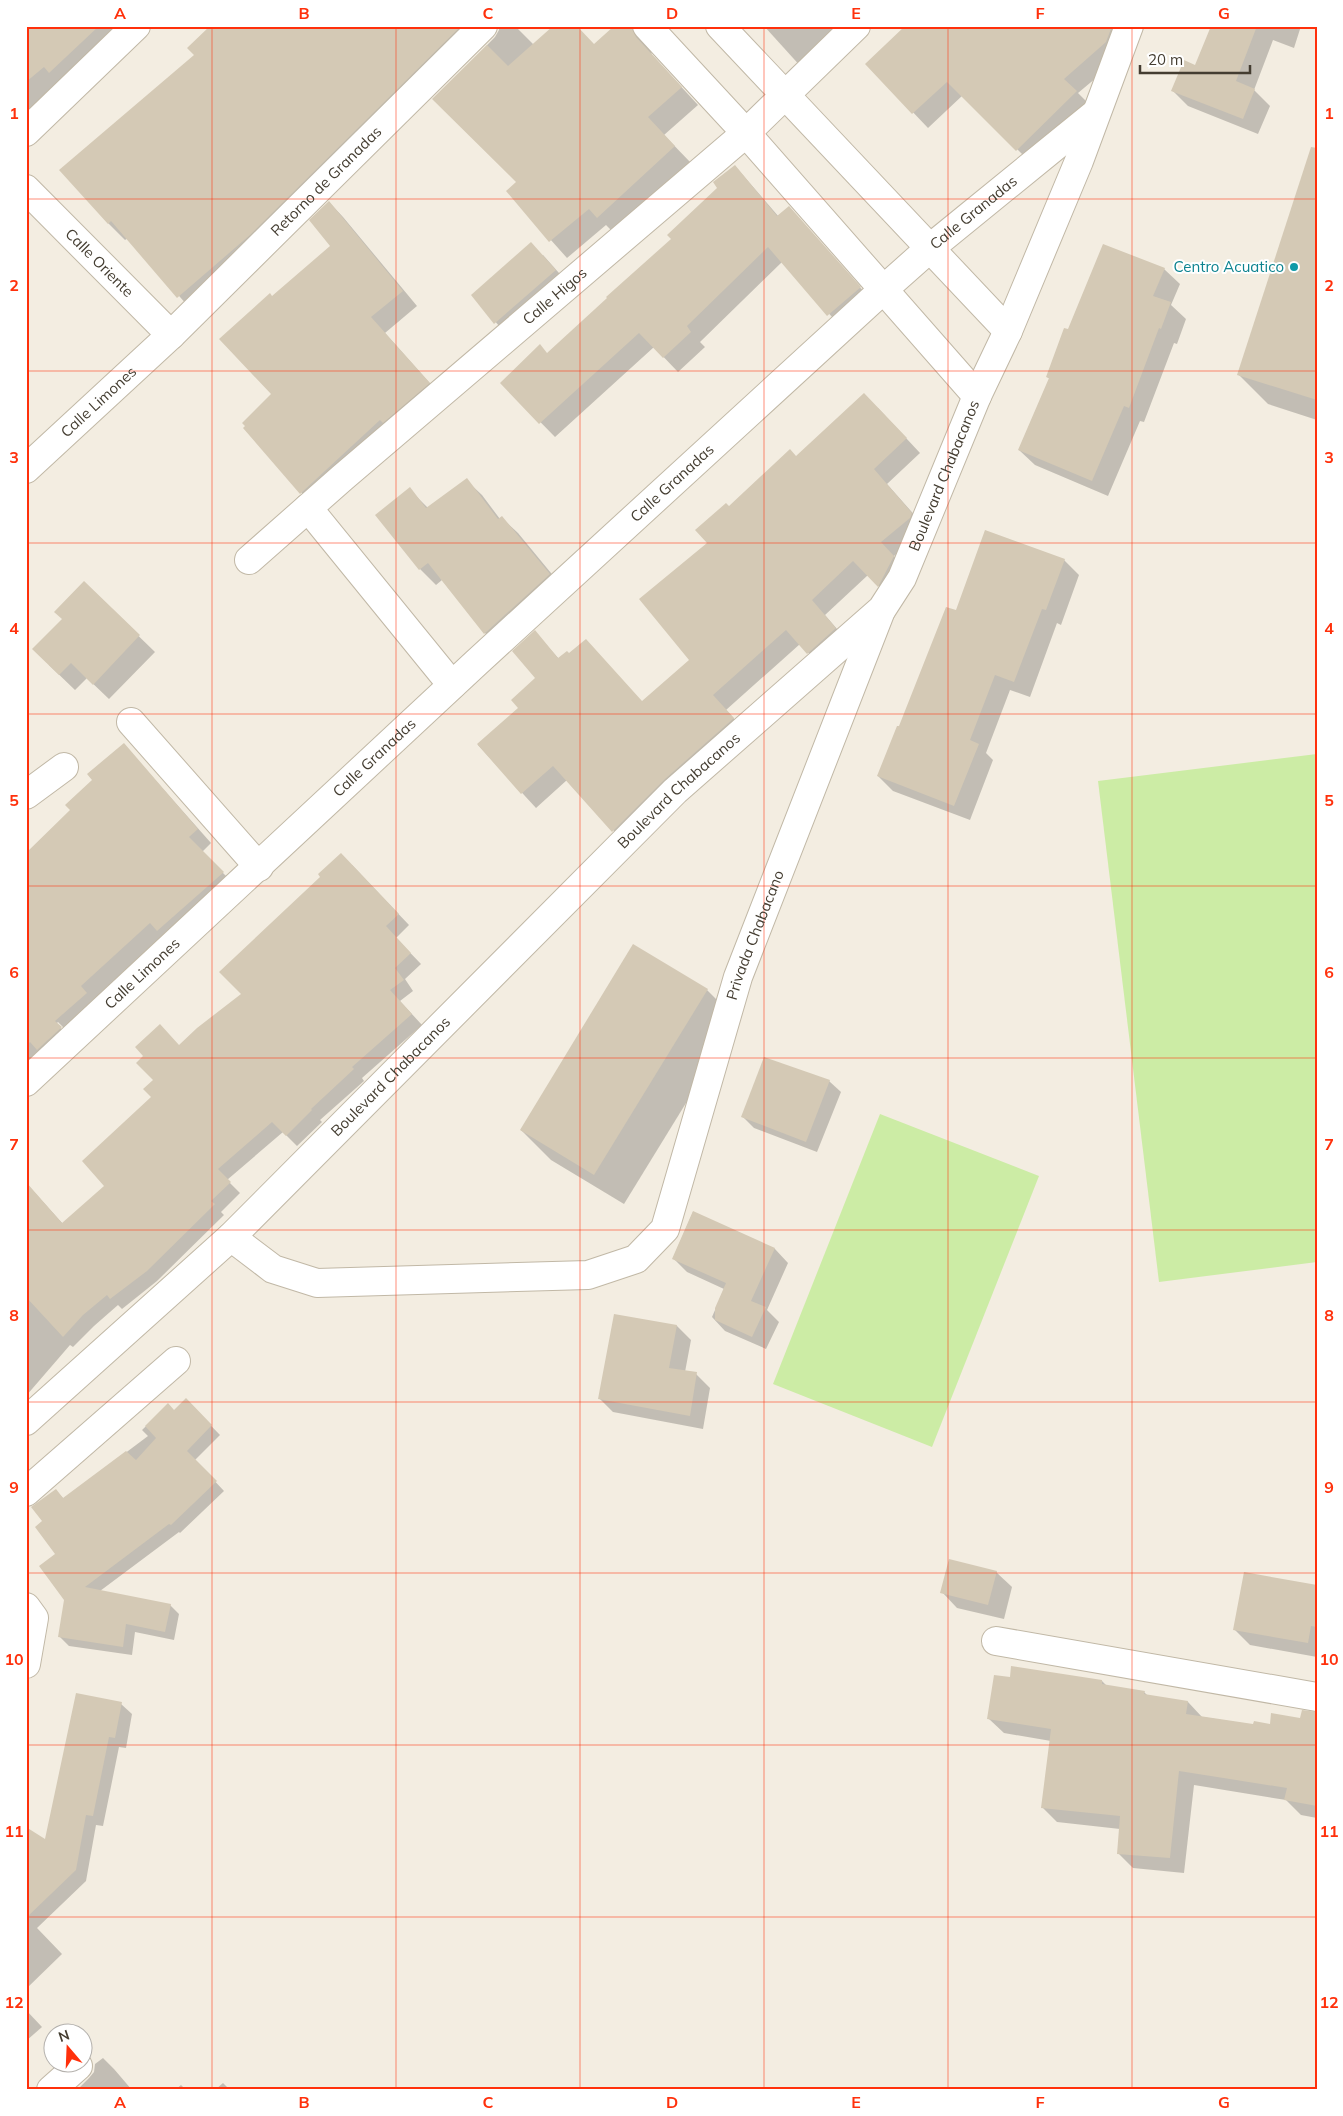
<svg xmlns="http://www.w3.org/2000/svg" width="1343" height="2116" font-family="Mulish,sans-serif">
<rect width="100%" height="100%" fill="#f3ede1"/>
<g fill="#cceca5">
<path d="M1317,754V1262L1159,1282L1098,781Z"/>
<path d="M880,1114L1039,1176L932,1447L773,1384Z"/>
</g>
<g fill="#0003">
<path d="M26,26H119L61,83L26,112Z"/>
<path d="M212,26H515L534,45H594L616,26H643L652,55L698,105L664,135L691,163L615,234L606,225L567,258L507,191L518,182L434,99L495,37L499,30V27H496L195,314L128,238L125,240L109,224L61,170L196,56Z"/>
<path d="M764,26H843L803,69Z"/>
<path d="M917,26H1135L1121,57L1078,93L1091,106L1032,164L963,95L928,128L867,64Z"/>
<path d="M1212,26H1301L1294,48L1273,40L1254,90L1270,106L1258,134L1188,106L1173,91L1196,66Z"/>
<path d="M1317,162V420L1268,404L1238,374Z"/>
<path d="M735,166L779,217L789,208L874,303L843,329L782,262L700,342L705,347L678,372L654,347L555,437L502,383L548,354L673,239L719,188Z"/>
<path d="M329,202L343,217L417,306L385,333L443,398L315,508L245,428L272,394V297L332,246Z"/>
<path d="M543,255L567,282L507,335L472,295Z"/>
<path d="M1164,269L1180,284L1171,305L1186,319L1177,344L1174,343L1144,422L1140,421L1108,496L1035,465L1019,450L1050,379L1047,377L1069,331Z"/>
<path d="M878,408L920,453L887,484L926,528L924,532L894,556L907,572L892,600L868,575L825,615L849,643L822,667L800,644L726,710L747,733L627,845L567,780L536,808L478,745L520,708L537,678L535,632L559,659L643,702L691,660L709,544L729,508L796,457Z"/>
<path d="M466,480L482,495L500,519L502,518L518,533L565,590L501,649L485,633L442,580L436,585L420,569L377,515L409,489L428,508Z"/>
<path d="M1064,560L1079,575L1061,625L1057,623L1030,697L1010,690L986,753L993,760L970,820L893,791L878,776L956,612Z"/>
<path d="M84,583L155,652L109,699L87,678L75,690L49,665L63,619Z"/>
<path d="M124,745L211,843L202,852L237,887L70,1034L58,1022L56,1024L75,1042L26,1088V854L72,810Z"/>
<path d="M352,865L409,925L396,938L421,964L405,979L413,991L400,1001L422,1025L362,1078L364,1081L320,1120L322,1122L297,1146L283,1132L227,1180L240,1193L221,1212L224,1215L157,1281L122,1309L118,1305L94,1326L73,1347L70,1345L26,1396V1183L63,1224L106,1186L153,1097L155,1080L179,1046L243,994Z"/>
<path d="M707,990L737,1020L624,1204L551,1160L521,1130Z"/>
<path d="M829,1081L841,1092L817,1152L754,1128L743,1117Z"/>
<path d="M693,1212L775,1249L788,1263L767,1310L779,1322L766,1349L725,1331L712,1317L724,1289L687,1272L673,1258Z"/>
<path d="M615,1315L677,1326L691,1340L685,1372L696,1374L710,1388L703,1429L613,1412L599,1398Z"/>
<path d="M186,1400L220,1435L195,1460L224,1491L180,1533L179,1532L100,1591L170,1605L179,1614L174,1640L135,1632L132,1655L69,1646L60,1637L70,1571L43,1521L56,1491L64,1499L148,1436L142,1430L168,1405L174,1411Z"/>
<path d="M996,1572L1012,1587L1004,1619L957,1608L942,1592Z"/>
<path d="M1317,1586V1657L1250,1645L1234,1629Z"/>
<path d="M1011,1679L1102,1681L1107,1686L1144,1692L1148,1696L1188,1702L1202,1717L1254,1725L1317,1722V1818L1301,1815L1286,1800L1194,1785L1184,1873L1133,1868L1118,1853L1120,1829L1057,1822L1043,1808L1051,1741L1004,1733L989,1719Z"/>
<path d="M121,1704L132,1714L126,1748L119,1747L103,1826L96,1825L86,1881L37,1928L62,1954L26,1989V1829L46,1841Z"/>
<path d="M26,2010L42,2027L26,2041Z"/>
<path d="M103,2058L114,2069L132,2090H77L89,2078L94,2072L95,2064Z"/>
<path d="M223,2083L230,2090H215Z"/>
<path d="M181,2085L186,2090H175Z"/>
</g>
<g fill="#d4c9b5">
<path d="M26,26H99L49,73L44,67L26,82Z"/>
<path d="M210,26H461L250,235L177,298L111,221L108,224L59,170L194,55L187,48Z"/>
<path d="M553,26H577L594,44L614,26H632L636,37L682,87L648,117L675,146L597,218L589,209L549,242L506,191L516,182L432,99L487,45L508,66Z"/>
<path d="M905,26H1112L1106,42L1064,79L1077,91L1016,151L947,82L912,114L865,64Z"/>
<path d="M1211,26H1257L1236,81L1255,89L1243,119L1171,91L1184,60L1195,65Z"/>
<path d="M1311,147L1317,148V400L1237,375Z"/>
<path d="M735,165L777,216L789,206L861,287L827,316L768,247L687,326L691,332L663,358L639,333L539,424L500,383L540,344L547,353L607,298L606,297L671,239L667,235L717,188L713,182Z"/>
<path d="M329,201L403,291L371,317L430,383L383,423L380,420L300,494L243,428L245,426L242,423L271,394L219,339L270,293L272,296L330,246L309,220Z"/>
<path d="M531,242L556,270L494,324L471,295Z"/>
<path d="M1103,244L1165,268L1153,296L1171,302L1161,329L1159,328L1129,408L1124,406L1092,481L1018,450L1049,378L1046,377L1064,328L1068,329Z"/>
<path d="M864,393L907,438L874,469L912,513L910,518L881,542L894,556L878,587L853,561L812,600L836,628L807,654L786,630L713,695L734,718L665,779L612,832L553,766L521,794L477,744L518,708L511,700L535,678L512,651L535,630L558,658L567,651L569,653L586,639L642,701L689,660L639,599L707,543L695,530L726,503L729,506L790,449L796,456Z"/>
<path d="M467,478L498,519L502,516L550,574L484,634L428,563L419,570L375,515L410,487L426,508Z"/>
<path d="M985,530L1065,559L1046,610L1042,609L1014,682L995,675L970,740L979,744L954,806L877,776L897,726H899L946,607L956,610Z"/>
<path d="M84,581L140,635L93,685L71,663L59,675L32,649L62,619L54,612Z"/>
<path d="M124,743L198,829L189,837L224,872L157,931L150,923L81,986L87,993L55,1021L62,1027L37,1050L30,1042L26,1046V853L70,810L65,805L92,780L87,774Z"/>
<path d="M341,853L399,914L386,926L411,953L395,968L404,980L390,990L412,1014L352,1067L354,1069L311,1109L312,1110L286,1136L272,1122L218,1169L231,1182L211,1201L215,1204L147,1271L110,1299L107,1295L83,1315L63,1337L26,1297V1182L62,1223L104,1186L82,1161L151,1097L143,1089L153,1080L136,1063L143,1056L135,1047L160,1024L179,1045L197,1028L241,994L219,972L320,877L318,874Z"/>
<path d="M633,944L708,989L594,1175L520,1130Z"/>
<path d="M764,1057L830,1080L806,1142L741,1117Z"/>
<path d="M693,1211L775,1248L751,1301L766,1307L752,1337L715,1320V1308L726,1283L672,1259Z"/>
<path d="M614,1314L677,1325L669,1368L697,1372L690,1416L598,1399Z"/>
<path d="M186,1398L212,1425L187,1451L217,1481L171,1525L169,1524L85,1587L171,1604L165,1632L126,1624L123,1647L58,1637L64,1600L39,1566L55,1554L35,1527L42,1521L31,1507L56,1489L63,1498L126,1451L136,1460L156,1438L145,1426L168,1403L174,1410Z"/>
<path d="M949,1559L997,1571L988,1605L940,1593Z"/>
<path d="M1244,1572L1317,1585V1627L1311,1626L1308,1643L1233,1630Z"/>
<path d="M1011,1666L1102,1680V1684L1145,1691L1144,1694L1188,1701L1186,1714L1253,1724L1254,1721L1270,1724L1271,1713L1300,1718L1302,1710L1317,1712V1806L1284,1800L1287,1788L1179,1771L1170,1858L1117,1854L1120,1816L1041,1808L1051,1729L987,1719L994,1675L1010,1677Z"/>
<path d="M76,1693L122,1702L115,1738L109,1737L93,1816L86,1815L76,1870L26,1918V1827L45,1839Z"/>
</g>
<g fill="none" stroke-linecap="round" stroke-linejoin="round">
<g stroke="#c1b8a6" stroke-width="30">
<g id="minor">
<path d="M647,26L746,133L977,396"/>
<path d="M720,26L1008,331"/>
<path d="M26,132L136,26"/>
<path id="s1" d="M26,189L171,335"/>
<path id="s2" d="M26,469L171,335L483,26"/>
<path d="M308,508L452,685"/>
<path id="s3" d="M249,560L342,478L746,133L856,26"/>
<path d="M131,722L259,867"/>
<path d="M26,795L64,767"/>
<path id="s4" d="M26,1082L476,663L884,289L929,249L1096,113"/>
<path id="s5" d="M231,1237L273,1269L317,1283L588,1275L636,1259L665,1229L738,977L880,613"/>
<path id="s6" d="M26,1421L231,1237L675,791L882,609L902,578L977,396L1008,331L1079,161L1129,26"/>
<path d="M26,1492L176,1361"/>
<path d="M26,1607L34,1618L26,1664"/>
<path d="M996,1641L1317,1697"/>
<path d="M51,2090L78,2066"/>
</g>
</g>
<use href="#minor" stroke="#fff" stroke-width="28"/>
</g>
<path fill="none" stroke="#ff300b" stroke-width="1" stroke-opacity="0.55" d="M212,26V2090M396,26V2090M580,26V2090M764,26V2090M948,26V2090M1132,26V2090M26,199H1317M26,371H1317M26,543H1317M26,714H1317M26,886H1317M26,1058H1317M26,1230H1317M26,1402H1317M26,1573H1317M26,1745H1317M26,1917H1317"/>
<circle fill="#0f9aa8" stroke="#fff" stroke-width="2" cx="1294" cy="267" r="5"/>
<g text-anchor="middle" stroke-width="4" stroke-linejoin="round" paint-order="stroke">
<g font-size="15" fill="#443d31" stroke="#fff">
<text dy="5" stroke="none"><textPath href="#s2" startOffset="416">Retorno de Granadas</textPath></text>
<text dy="5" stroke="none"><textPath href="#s4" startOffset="1286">Calle Granadas</textPath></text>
<text dy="5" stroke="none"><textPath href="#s1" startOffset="104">Calle Oriente</textPath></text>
<text dy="5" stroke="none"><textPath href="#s3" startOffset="404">Calle Higos</textPath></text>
<text dy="5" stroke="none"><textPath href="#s2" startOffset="99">Calle Limones</textPath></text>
<text dy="5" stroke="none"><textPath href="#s6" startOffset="1328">Boulevard Chabacanos</textPath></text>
<text dy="5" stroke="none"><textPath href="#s4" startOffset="881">Calle Granadas</textPath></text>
<text dy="5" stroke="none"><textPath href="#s4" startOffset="476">Calle Granadas</textPath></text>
<text dy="5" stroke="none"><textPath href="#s6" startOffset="908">Boulevard Chabacanos</textPath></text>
<text dy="5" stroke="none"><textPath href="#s5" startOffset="770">Privada Chabacano</textPath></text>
<text dy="5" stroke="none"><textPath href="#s4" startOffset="159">Calle Limones</textPath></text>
<text dy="5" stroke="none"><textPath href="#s6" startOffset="502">Boulevard Chabacanos</textPath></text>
</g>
<g font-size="15" fill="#0d838f" stroke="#fff" text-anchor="end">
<text x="1284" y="272">Centro Acuatico</text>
</g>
</g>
<rect width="1343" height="2116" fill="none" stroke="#ffffff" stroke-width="55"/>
<g transform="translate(68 2048) rotate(341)"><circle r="24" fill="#ffffff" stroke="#b4b1ad"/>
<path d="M0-4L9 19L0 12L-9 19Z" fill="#ff300b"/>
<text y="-8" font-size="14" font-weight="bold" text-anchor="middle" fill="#443d31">N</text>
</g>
<path d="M1140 65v8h110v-8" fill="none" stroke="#443d31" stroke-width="2.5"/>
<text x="1148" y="65" font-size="15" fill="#443d31" stroke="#ffffff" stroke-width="4" paint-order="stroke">20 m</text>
<rect x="28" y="28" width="1288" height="2060" fill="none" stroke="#ff300b" stroke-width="2"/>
<g font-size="16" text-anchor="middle" font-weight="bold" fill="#ff300b">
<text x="120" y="19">A</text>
<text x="304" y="19">B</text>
<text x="488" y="19">C</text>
<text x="672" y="19">D</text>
<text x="856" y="19">E</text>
<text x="1040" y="19">F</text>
<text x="1224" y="19">G</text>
<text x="14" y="119">1</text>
<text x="1329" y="119">1</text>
<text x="14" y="291">2</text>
<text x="1329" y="291">2</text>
<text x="14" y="463">3</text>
<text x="1329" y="463">3</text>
<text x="14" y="634">4</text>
<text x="1329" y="634">4</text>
<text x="14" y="806">5</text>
<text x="1329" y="806">5</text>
<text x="14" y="978">6</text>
<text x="1329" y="978">6</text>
<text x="14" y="1150">7</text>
<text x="1329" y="1150">7</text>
<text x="14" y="1321">8</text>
<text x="1329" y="1321">8</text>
<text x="14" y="1493">9</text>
<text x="1329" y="1493">9</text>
<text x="14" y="1665">10</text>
<text x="1329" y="1665">10</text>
<text x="14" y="1837">11</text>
<text x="1329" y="1837">11</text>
<text x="14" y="2008">12</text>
<text x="1329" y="2008">12</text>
<text x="120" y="2108">A</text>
<text x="304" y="2108">B</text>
<text x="488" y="2108">C</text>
<text x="672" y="2108">D</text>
<text x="856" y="2108">E</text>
<text x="1040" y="2108">F</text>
<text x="1224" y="2108">G</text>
</g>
</svg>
